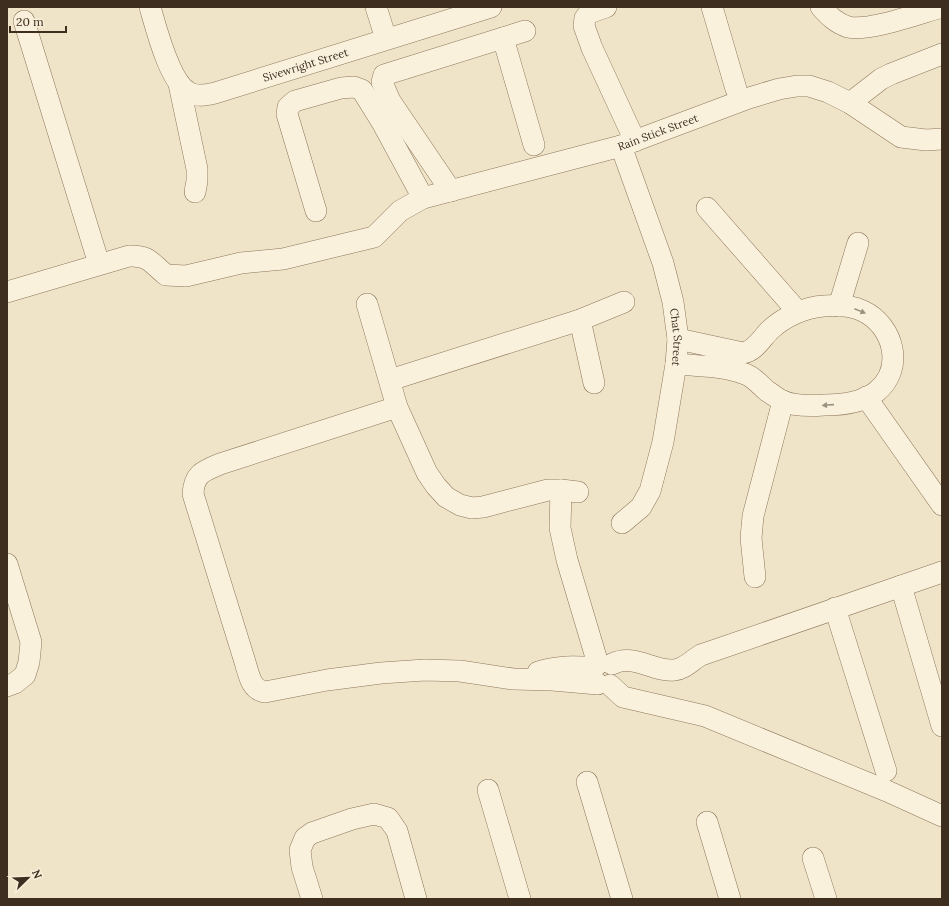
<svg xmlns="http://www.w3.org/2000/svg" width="949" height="906" font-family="Lora,serif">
<rect width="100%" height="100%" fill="#f0e4c8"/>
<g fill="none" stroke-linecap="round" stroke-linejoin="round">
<g stroke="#8d765c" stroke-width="22">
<g id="minor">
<path id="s1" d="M150,7C156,28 170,84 190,93C198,97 206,95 215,93L491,7"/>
<path d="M376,7L386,39"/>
<path d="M606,7L589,13L585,18L584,26L592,48L635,141"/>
<path d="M712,7L736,89"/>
<path d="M821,7C829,16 836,23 848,27C869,32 920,13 942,7"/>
<path d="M24,21L99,264"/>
<path d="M503,38L534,145"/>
<path d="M179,84L197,169V181L195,192"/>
<path d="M850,103L881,79L891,74L942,54"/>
<path id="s2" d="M621,146L663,263L673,302L678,339L676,364L663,442L650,491L641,507L622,523"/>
<path d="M451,191L390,101L382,82L384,75L525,31"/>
<path d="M707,208L798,312"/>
<path d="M316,211L287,114L288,107L295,101L341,88L354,87L362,90L383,124L423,198"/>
<path id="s3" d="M7,292L129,256C149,255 151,263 166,275L186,276L241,263L283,259L374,237L400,211L423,198L621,146L749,98L779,89L797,86H809L828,92L850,103L901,137L926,140L942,139"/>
<path d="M367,304L397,407L427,473L436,486L446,497L460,505L472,508L483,507L548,490H561L578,492"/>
<path d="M839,306L858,243"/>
<path d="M580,320L594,383"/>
<path d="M676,364C698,366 725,366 745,374C754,377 760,385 767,391C772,394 777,398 782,401C794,406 811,406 824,405C841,405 862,403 876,392C905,369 894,326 863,311C852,306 837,305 824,306C805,307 784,317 770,330C761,339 755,351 743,353L678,339"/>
<path d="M390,380L580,320L624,302"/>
<path d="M866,397L942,505"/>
<path d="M397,407L220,464C203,471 194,474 193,494L245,662C249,675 251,690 265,692L327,680L381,673L425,670L460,671L513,679L552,680L598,684"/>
<path d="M561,490L560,528L567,560L598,664"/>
<path d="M7,564L31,642L29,662L25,675L15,683L7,686"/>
<path d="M755,577L751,538L753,516L783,401"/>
<path d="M901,586L942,726"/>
<path d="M835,608L886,771"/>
<path d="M612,664C635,653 652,672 674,670C685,669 692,660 701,655L942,572"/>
<path d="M538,672C559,666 573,666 594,668"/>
<path d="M610,685L623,697L705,716L887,791L942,816"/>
<path d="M587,782L622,899"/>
<path d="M488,790L520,899"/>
<path d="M707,822L730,899"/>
<path d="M813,858L826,899"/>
<path d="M312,899L302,867L300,850L305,838L312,833L352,819L374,814L388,818L397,831L416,899"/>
</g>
</g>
<use href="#minor" stroke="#faf1dc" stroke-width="21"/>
</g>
<defs><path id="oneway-solid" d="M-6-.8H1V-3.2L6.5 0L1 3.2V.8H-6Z"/></defs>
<g fill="#9c907e">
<use href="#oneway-solid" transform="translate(860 311) rotate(22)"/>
<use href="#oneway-solid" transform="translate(828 405) rotate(176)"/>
</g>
<g text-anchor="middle" stroke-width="3" stroke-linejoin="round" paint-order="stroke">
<g font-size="11" fill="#3d2e20" stroke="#f7eed8">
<text dy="4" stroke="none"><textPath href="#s1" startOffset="217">Sivewright Street</textPath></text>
<text dy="4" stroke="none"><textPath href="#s3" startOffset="690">Rain Stick Street</textPath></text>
<text dy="4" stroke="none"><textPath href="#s2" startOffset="200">Chat Street</textPath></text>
</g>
</g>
<rect width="949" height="906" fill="none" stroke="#3d2e20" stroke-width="16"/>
<g transform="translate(28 878) rotate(67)" stroke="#f7eed8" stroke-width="3" paint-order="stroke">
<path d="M0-3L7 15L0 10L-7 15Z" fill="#3d2e20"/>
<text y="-6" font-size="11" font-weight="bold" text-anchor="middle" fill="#3d2e20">N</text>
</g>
<path d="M10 26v6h56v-6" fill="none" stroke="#3d2e20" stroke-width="2"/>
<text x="16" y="26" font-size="12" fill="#3d2e20" stroke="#f7eed8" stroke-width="3" paint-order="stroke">20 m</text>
</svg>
